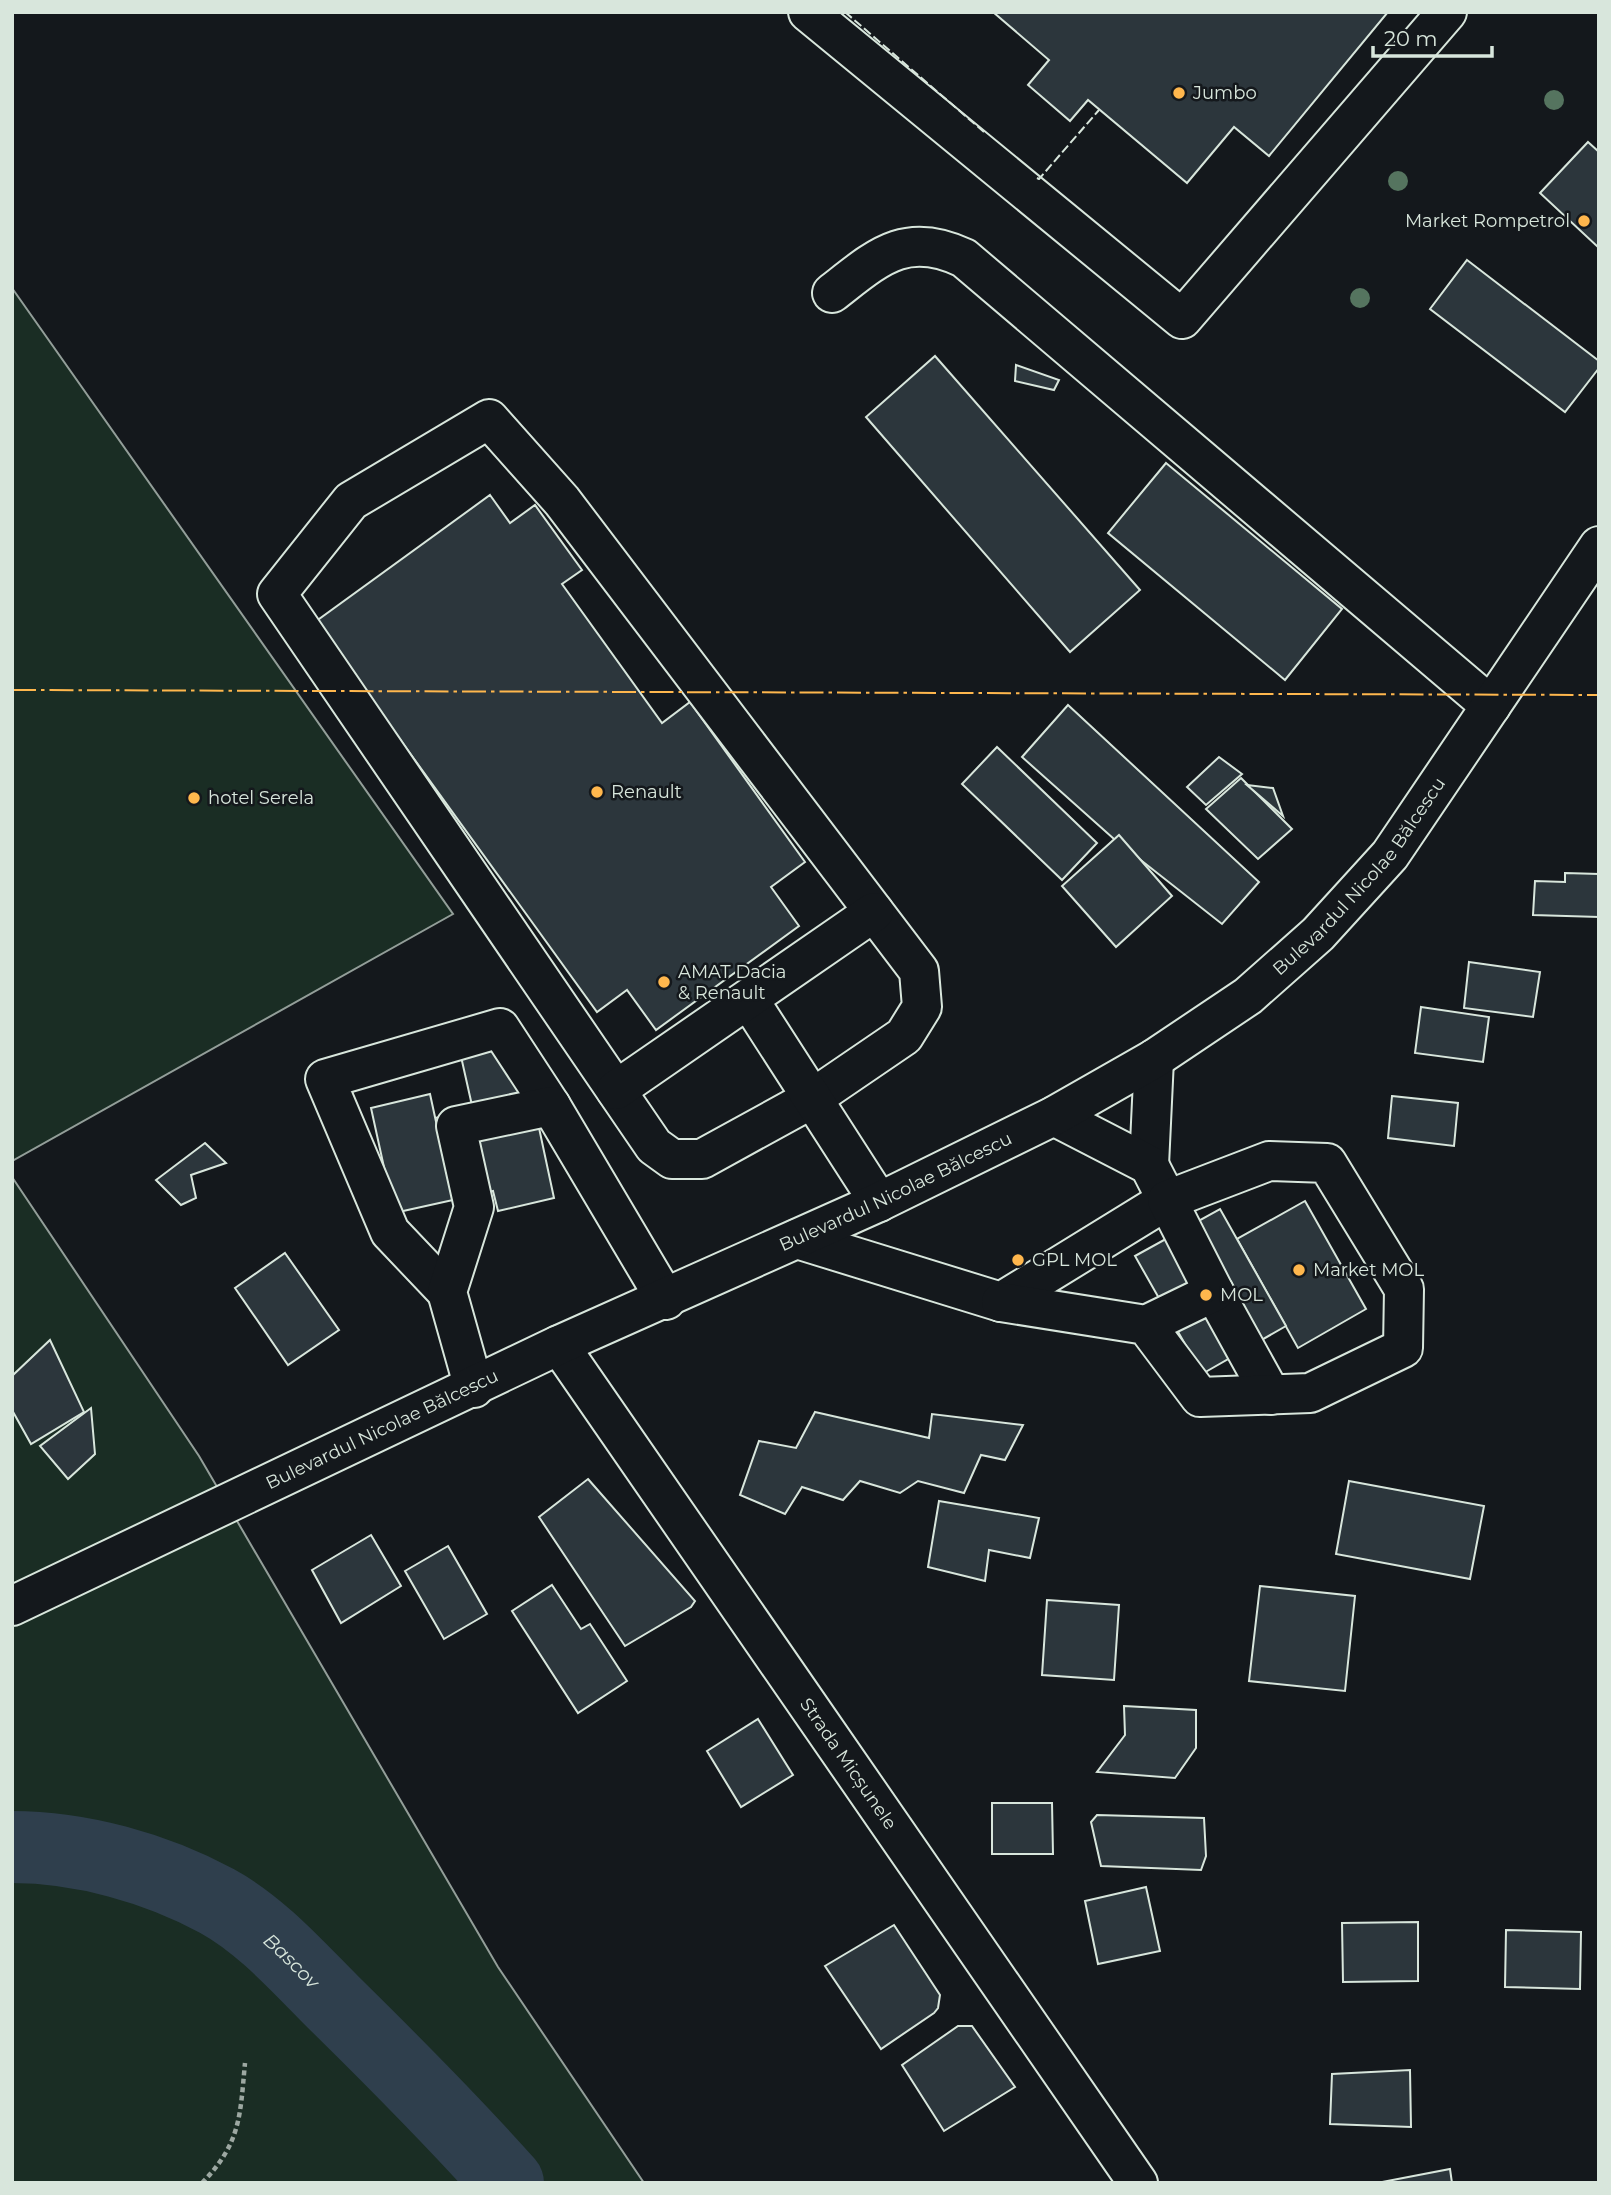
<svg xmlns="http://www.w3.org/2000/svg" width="1611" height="2195" font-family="Montserrat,sans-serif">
<rect width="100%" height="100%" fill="#14181c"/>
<g fill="#1a2d24" stroke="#939e99" stroke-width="2">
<path d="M12,288L453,914L12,1161Z"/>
<path d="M12,1177L199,1456L498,1967L644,2183H12Z"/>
</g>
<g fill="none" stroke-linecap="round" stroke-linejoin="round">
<path stroke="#2f3f4d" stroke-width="72" id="s1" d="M12,1847C81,1847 156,1868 217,1901C261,1925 298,1967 333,2002C393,2061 452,2120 508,2183"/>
</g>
<g fill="#2c363c" stroke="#d8e6dc" stroke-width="2">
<path d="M993,12H1388L1269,156L1234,127L1187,183L1088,100L1070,121L1028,85L1049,60Z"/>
<path d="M1588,142L1599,152V248L1540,193Z"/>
<path d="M1467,260L1599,361V368L1565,412L1430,309Z"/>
<path d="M935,356L1140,590L1070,652L866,417Z"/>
<path d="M1016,365L1059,380L1054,390L1015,381Z"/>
<path d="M1166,463L1342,609L1285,680L1108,533Z"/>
<path d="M490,495L510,523L535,505L582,570L562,584L662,723L690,702L805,862L771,887L799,926L656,1030L627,990L597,1012L315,622Z"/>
<path d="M1068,705L1259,882L1222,924L1114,839L1022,757Z"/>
<path d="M997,747L1097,843L1062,880L962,784Z"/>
<path d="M1219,757L1242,774L1206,805L1187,787Z"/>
<path d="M1241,778L1292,829L1258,859L1206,809Z"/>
<path d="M1247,785L1273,788L1283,816Z"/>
<path d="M1119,835L1172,896L1116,947L1062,886Z"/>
<path d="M1565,873L1599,874V917L1533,915L1535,881L1565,882Z"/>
<path d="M1469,962L1540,972L1533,1017L1464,1008Z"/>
<path d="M1421,1007L1489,1017L1483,1062L1415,1053Z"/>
<path d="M520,1039L554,1198L498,1211L493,1191L453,1200L435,1118L473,1110L460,1052Z"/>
<path d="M430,1094L453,1200L394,1213L371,1108Z"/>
<path d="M1392,1096L1458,1103L1454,1146L1388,1138Z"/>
<path d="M205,1143L226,1163L191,1175L196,1198L181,1205L156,1180Z"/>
<path d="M1305,1201L1366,1309L1298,1348L1237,1239Z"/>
<path d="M1220,1209L1286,1326L1202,1374L1135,1256Z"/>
<path d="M285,1253L339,1330L288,1365L235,1288Z"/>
<path d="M50,1340L84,1412L31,1444L12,1410V1376Z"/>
<path d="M91,1408L95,1454L68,1479L40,1446Z"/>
<path d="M815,1412L929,1438L932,1414L1023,1425L1005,1460L981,1455L964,1493L918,1481L900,1493L860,1481L843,1500L802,1487L785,1514L740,1495L759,1441L796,1448Z"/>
<path d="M588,1479L695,1601L691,1607L625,1646L539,1517Z"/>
<path d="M1349,1481L1484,1506L1470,1579L1336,1554Z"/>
<path d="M939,1501L1039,1518L1030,1558L989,1550L985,1581L928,1567Z"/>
<path d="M371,1535L401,1586L341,1623L312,1570Z"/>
<path d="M448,1546L487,1614L444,1639L405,1571Z"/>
<path d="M552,1585L581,1629L590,1624L627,1681L578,1713L512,1611Z"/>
<path d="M1260,1586L1355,1596L1345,1691L1249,1681Z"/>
<path d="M1047,1600L1119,1605L1114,1680L1042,1675Z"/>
<path d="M1124,1706L1196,1710V1748L1175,1778L1097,1772L1125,1735Z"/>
<path d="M758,1719L793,1775L741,1807L707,1751Z"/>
<path d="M992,1803H1052L1053,1854H992Z"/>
<path d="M1097,1815L1204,1818L1206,1856L1201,1870L1101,1866L1091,1822Z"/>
<path d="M1146,1887L1160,1951L1098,1964L1085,1901Z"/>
<path d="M1418,1922V1981L1343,1982L1342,1923Z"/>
<path d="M894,1925L940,1995L938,2008L934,2013L881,2049L825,1966Z"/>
<path d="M1506,1930L1581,1932L1580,1989L1505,1987Z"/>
<path d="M958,2026H972L1015,2087L944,2131L902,2065Z"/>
<path d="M1410,2070L1411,2127L1330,2124L1332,2074Z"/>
<path d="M1450,2169L1452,2183H1377Z"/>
</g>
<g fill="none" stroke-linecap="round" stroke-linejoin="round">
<g stroke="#d8e6dc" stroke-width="42">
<g id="minor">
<path d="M808,12L1182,319L1447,12"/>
<path d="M832,293C877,258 905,230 964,258L1491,706"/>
<path d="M489,419L562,501L919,971L922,1007L904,1036L813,1098L702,1159H672L654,1146L277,594L351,501Z"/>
<path d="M749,1000L879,1202"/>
<path d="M616,1090L874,912"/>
<path d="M1149,1165L1154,1059"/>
<path d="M797,1239L1001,1302L1167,1200L1149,1165L1054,1116"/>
<path d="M447,1292L390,1232L325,1079L500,1028L551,1106"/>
<path d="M1214,1292L1271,1395"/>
<path d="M1001,1302L1146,1325L1200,1397L1310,1393L1403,1348L1404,1289L1327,1163L1269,1161L1167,1200L1214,1292L1146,1325"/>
<path id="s2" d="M559,1345L1138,2183"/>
<path d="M474,1388L447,1292L474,1207L456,1126L551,1106L666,1300"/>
</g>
</g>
<g stroke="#d8e6dc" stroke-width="42">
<g id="major">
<path id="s3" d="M12,1606L559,1345L879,1202L1054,1116L1154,1059L1248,996L1318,934L1390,855L1599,546"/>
</g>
</g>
<path stroke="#9da8a2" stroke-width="4.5" stroke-dasharray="5 3.5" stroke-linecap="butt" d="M202,2183C241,2143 240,2116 245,2063"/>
<use href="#minor" stroke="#14181c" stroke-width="38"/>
<use href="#major" stroke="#14181c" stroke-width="38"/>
<g stroke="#d8e6dc" stroke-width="2" stroke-dasharray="9 3.5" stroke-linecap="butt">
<path d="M845,12L984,132"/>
<path d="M1037,178L1039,179L1099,110"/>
</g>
<path stroke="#ffb74d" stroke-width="2" stroke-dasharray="24 5 3.5 5" stroke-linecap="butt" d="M12,690L1599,695"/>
</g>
<g fill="#55745f">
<circle cx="1554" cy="100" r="10"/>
<circle cx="1398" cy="181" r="10"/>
<circle cx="1360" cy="298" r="10"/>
</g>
<g fill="#ffb74d" stroke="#14181c" stroke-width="2.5">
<circle cx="1179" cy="93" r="7"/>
<circle cx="1584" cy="221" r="7"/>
<circle cx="597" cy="792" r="7"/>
<circle cx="194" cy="798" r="7"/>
<circle cx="664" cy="982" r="7"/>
<circle cx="1018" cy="1260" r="7"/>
<circle cx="1299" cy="1270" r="7"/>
<circle cx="1206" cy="1295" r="7"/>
</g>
<g text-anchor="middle" stroke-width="5" stroke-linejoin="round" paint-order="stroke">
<g font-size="18" fill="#d8e6dc" stroke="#14181c" text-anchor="start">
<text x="1193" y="99">Jumbo</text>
<text x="1570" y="227" text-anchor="end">Market Rompetrol</text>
<text x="611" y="798">Renault</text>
<text x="208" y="804">hotel Serela</text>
<text x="678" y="978">AMAT Dacia<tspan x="678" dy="21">&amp; Renault</tspan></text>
<text x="1032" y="1266">GPL MOL</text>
<text x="1313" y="1276">Market MOL</text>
<text x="1220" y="1301">MOL</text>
</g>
<g font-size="18" fill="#d8e6dc" stroke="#14181c">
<text dy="6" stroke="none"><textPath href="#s3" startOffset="1544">Bulevardul Nicolae Bălcescu</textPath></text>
<text dy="6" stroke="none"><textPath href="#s3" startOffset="976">Bulevardul Nicolae Bălcescu</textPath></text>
<text dy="6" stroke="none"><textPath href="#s3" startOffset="410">Bulevardul Nicolae Bălcescu</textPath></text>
<text dy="6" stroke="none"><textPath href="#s2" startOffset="509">Strada Micșunele</textPath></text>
</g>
<g font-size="19" font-style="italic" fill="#d8e6dc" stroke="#14181c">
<text dy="7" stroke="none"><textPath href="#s1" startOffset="310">Bascov</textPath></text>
</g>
</g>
<rect width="1611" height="2195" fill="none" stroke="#d8e6dc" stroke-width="28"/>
<path d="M1373 46v10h119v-10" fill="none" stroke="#d8e6dc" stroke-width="3.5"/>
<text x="1384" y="46" font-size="21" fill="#d8e6dc" stroke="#14181c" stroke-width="5" paint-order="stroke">20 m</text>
</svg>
